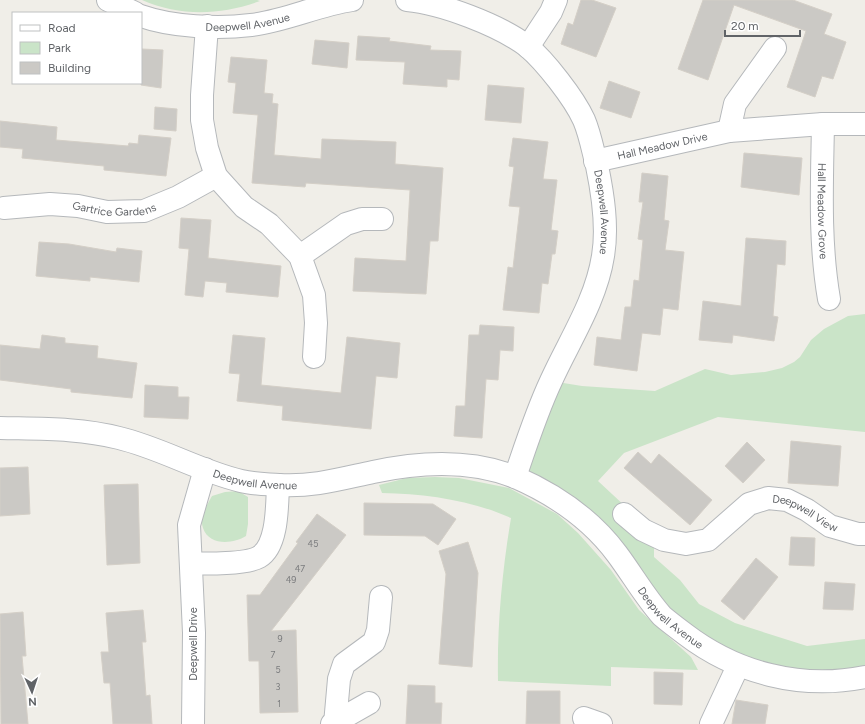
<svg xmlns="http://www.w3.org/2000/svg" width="865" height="724" font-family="Figtree,sans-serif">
<rect width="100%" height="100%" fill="#f0eee8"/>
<g fill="#cae4c8">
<path d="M142,0H257L260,1C221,15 181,17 142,0Z"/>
<path d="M865,314V432L718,417L624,453L598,481L654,533V557L680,580L699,604L735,623L807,646L865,639V677L828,681L700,645L616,553L524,482L551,381L582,386L655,391L705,369L731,375L765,372L782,368L794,362L800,357L811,340L824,329L848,316Z"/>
<path d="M435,477L459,478L509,488L557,514L578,533L611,570L639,610L691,657L698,670L611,667V686L498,681C497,626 502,572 511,518C471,500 426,494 382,493L379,485L407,478Z"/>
<path d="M238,491L248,497V524L246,536C233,544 209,546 203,528C199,517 207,505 212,496L225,492Z"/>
</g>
<g fill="#cbc9c5" stroke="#d4cfc7">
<path d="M581,0H592L616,8L596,57L561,44L568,23L573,25Z"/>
<path d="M703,0H793L832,14L824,34L846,42L833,79L822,76L815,97L787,87L806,31L734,5L708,80L678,69Z"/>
<path d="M358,36L390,38L389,41L431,46L430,50L461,51L459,80L447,79V87L403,84L405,62L356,60Z"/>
<path d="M315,40L349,43L347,68L312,64Z"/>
<path d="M142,49L163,50L161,88L141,85Z"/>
<path d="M231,57L267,60L264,93L273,94L272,103L278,104L274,155L321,159L322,139L396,142L395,164L443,168L438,241H430L426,294L353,291L355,258L406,261L410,190L306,183L305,187L252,183L258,115L233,113L236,83L228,82Z"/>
<path d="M609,81L640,92L631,118L600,108Z"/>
<path d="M488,85L524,88L521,123L485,120Z"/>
<path d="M155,107L177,109L176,131L154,129Z"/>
<path d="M0,121L57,127L56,140L128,146L129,143L138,144L139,135L171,138L166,176L104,170V166L22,158L23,149L0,147Z"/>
<path d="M513,138L548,142L543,179L557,180L551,230L558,231L555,254H552L548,284L542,283L539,313L503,310L508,267L513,268L520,207L509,206L514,167L509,166Z"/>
<path d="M744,153L802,158L799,195L741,187Z"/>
<path d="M642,173L668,176L664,220L669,221L665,250L684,252L678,310L663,308L660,335L642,333L637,371L594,365L597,337L621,340L625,307H631L634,280L639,281L643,240L638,239L643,202H639Z"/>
<path d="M181,218L211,220L208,258L281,266L278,297L226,292L227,283L205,281L203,297L185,295L189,249L179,248Z"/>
<path d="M746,238L786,241L785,265L777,264L773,316L778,317L774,341L733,335L732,343L699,340L703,301L741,306Z"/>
<path d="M39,242L69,244L116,252L117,248L142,251L139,282L90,277V281L36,276Z"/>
<path d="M480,325L514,327L513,351L500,350L498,380L486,379L482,438L454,436L456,406H465L469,335H479Z"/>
<path d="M42,335L65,338V343L98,346L97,358L137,363L132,398L71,392V389L0,380V345L40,349Z"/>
<path d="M233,335L265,338L261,385L341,393L347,337L400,343L397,378L376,376L371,429L282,420L283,406L237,401L240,374L229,373Z"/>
<path d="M145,385L178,387V397H189L188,419L144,417Z"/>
<path d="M791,441L841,446L838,486L788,483Z"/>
<path d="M747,442L765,460L743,483L725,466Z"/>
<path d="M638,452L651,464L659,454L712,500L690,525L624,468Z"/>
<path d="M28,467L30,514L0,516V468Z"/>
<path d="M138,484L140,563L107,565L104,485Z"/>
<path d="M364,503L433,504L456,519L438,545L425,536L364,535Z"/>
<path d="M317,514L346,535L271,631L296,630L298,712L260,713L259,661H249L247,595H260L298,543L296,542Z"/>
<path d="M791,537L815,538L814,566L789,565Z"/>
<path d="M468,542L478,573L472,667L439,664L446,574L439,551Z"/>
<path d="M756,558L778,577L744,620L721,601Z"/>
<path d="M825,582L855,584L853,610L823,609Z"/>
<path d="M143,610L146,642H142L146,696L150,695L152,724H113L110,683H104L101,652H109L106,613Z"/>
<path d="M23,612L26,656H22L28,724H1L0,614Z"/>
<path d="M654,672L683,673L682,705L654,704Z"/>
<path d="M408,685L435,686V703H442L441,724H406Z"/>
<path d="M527,691H560V724H526Z"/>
<path d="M736,700L768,705L765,724H732Z"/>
</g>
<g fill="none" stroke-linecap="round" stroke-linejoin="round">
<g stroke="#b5b8bb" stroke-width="24">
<g id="minor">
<path d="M108,0L135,13"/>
<path id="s1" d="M407,0C441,3 499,25 527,46C545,61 574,98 584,120C590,134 593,151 597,166C603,195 608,227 603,256C596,301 569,341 551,381C536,413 526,445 515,477"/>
<path id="s2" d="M141,16C172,27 218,29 251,25C285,21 318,5 352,0"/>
<path d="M207,26L202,95V120L207,148L216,176L244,207L269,224L300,256L314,295L316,323L314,357"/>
<path d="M528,47L551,12L556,0"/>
<path id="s3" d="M823,124C822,182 819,241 829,299"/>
<path d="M729,131L735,104L775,48"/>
<path id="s4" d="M595,161L729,131L823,124H865"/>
<path id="s5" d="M4,208L50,204L78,206L107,212L144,211L178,197L216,176"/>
<path d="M300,256L346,224L362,219H382"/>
<path id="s6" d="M0,428C40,429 80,428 119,438C161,448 199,471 241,481C253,484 266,484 279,485C313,487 340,479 373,472C419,462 470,459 515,477C554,494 591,519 617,554C632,574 645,597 662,616C669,622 677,628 685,634C736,673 801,690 865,677"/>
<path id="s7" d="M624,514L643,530L664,540L686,544L708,540L749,504L768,498L787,500L807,510L830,526L858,534H865"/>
<path d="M191,563C206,564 247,564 259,557C278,546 277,505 278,485"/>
<path d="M584,718L601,724"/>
<path d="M193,724L194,633L189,525L205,469"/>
<path d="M332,724L369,703"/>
<path d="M335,724L339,679L344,664L374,642L378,630L381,597"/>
<path d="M711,724L738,666"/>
</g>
</g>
<use href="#minor" stroke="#fff" stroke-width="22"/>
</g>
<g text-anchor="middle" stroke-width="4" stroke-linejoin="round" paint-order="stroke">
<g font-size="9" fill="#7b7c7e">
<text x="313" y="547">45</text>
<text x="300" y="572">47</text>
<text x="291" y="583">49</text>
<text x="280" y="642">9</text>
<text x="273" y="658">7</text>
<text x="278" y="673">5</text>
<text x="278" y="690">3</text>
<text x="279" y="707">1</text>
</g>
<g font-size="11" fill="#606367" stroke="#fff">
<text dy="4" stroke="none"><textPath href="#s2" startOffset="108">Deepwell Avenue</textPath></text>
<text dy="4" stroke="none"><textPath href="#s4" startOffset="69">Hall Meadow Drive</textPath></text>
<text dy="4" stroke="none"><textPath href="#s5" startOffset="111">Gartrice Gardens</textPath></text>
<text dy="4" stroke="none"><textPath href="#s3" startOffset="87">Hall Meadow Grove</textPath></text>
<text dy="4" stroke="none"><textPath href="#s1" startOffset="318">Deepwell Avenue</textPath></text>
<text dy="4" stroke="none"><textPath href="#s6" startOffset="263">Deepwell Avenue</textPath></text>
<text dy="4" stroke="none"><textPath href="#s7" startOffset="208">Deepwell View</textPath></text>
<text dy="4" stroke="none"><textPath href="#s6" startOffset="740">Deepwell Avenue</textPath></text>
<text transform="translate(193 644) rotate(-90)" y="4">Deepwell Drive</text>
</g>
</g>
<rect x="12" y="12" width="130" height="72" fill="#ffffff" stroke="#bfc1c2"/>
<rect x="20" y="25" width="20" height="6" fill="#ffffff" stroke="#bfc1c2"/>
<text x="48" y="32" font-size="12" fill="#606367">Road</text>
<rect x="20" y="42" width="20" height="12" fill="#cae4c8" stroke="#bfc1c2"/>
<text x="48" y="52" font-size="12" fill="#606367">Park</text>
<rect x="20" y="62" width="20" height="12" fill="#cbc9c5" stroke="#bfc1c2"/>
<text x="48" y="72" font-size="12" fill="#606367">Building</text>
<g transform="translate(32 692) rotate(177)" stroke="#ffffff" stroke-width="3" paint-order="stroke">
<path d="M0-3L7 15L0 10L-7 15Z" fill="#606367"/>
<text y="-6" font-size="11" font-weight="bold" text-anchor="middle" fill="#606367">N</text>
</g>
<path d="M725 30v6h75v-6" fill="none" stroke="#606367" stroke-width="2"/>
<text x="731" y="30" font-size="12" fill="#606367" stroke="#ffffff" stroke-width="3" paint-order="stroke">20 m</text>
</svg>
